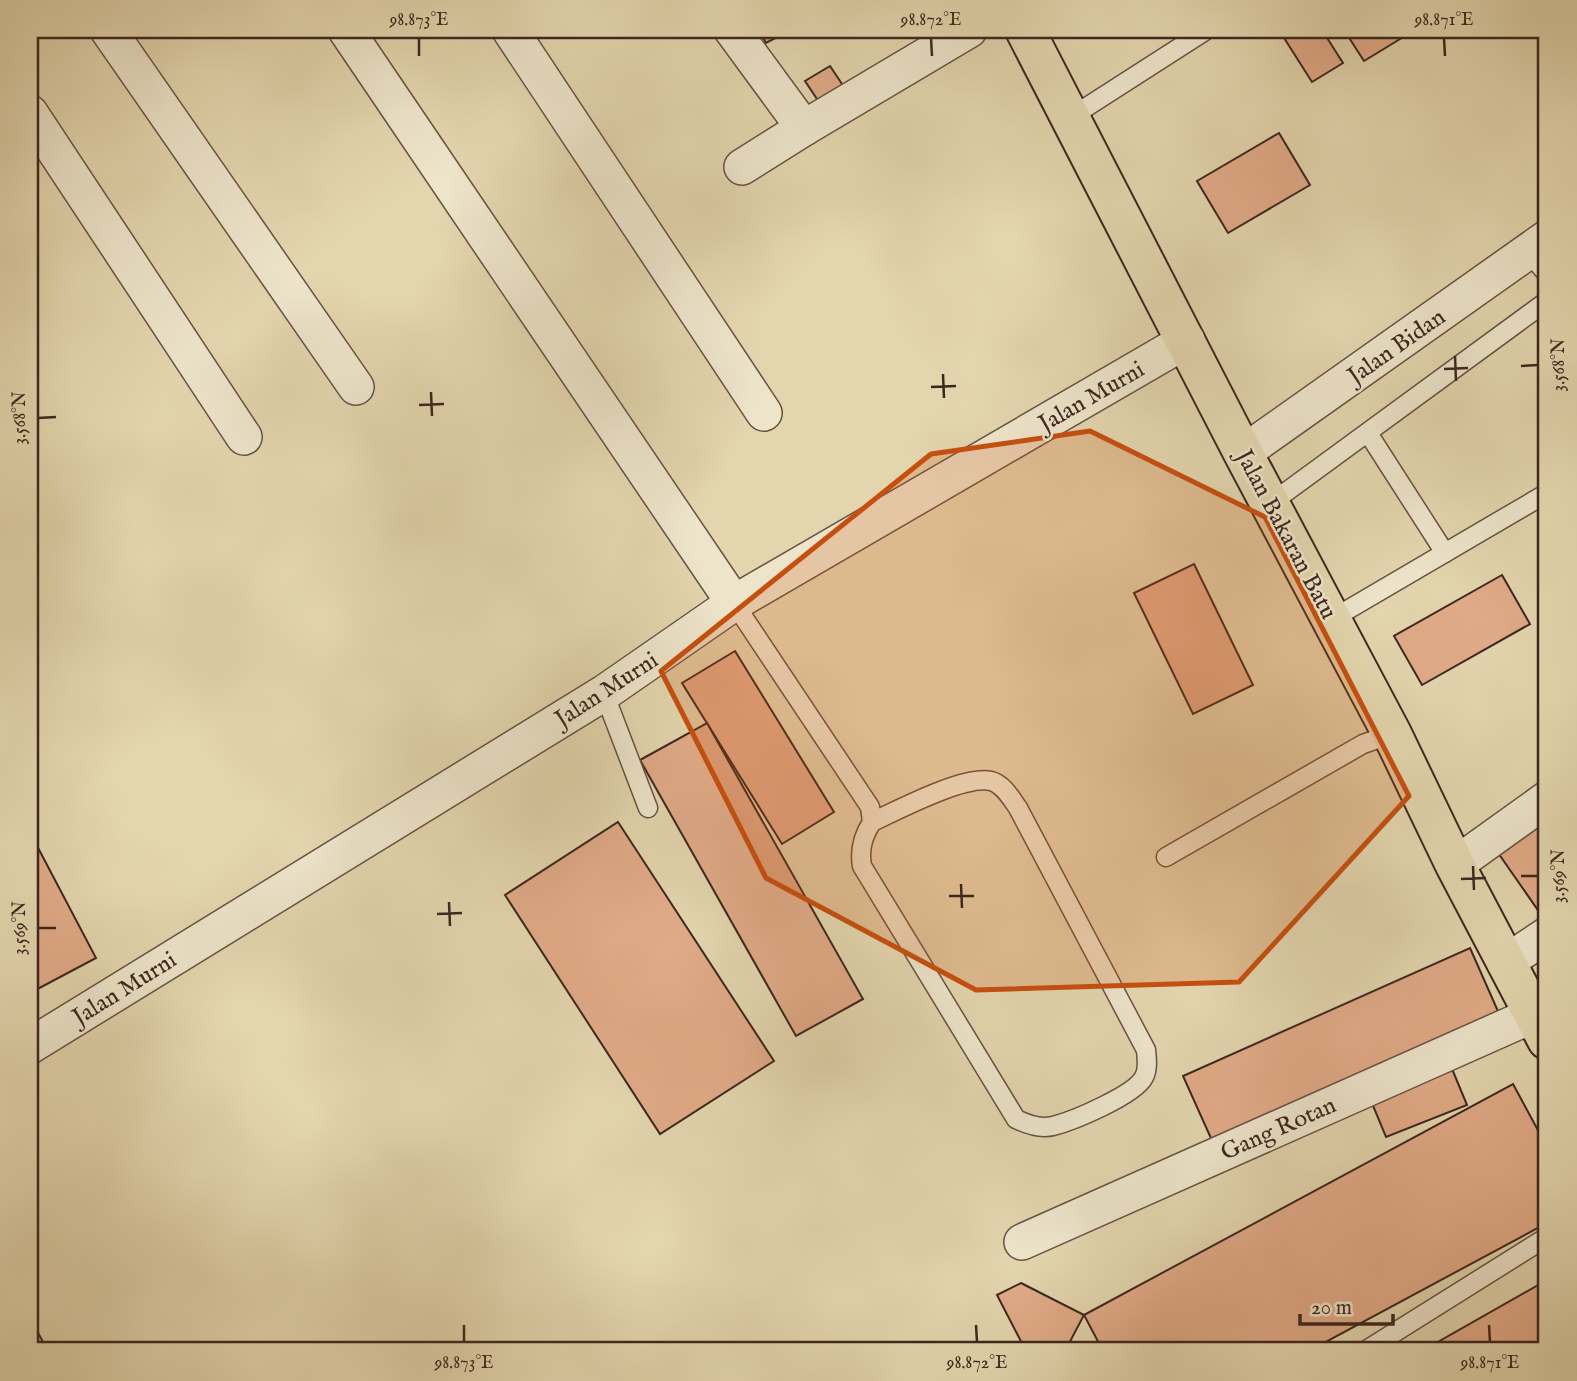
<svg xmlns="http://www.w3.org/2000/svg" width="1577" height="1381" font-family="'IM FELL English',serif">
<rect width="100%" height="100%" fill="#e3d5ae"/>
<filter id="stains"><feTurbulence type="fractalNoise" baseFrequency=".00286" numOctaves="4"/><feColorMatrix values="0 0 0 0 .2 0 0 0 0 .09 0 0 0 0 .02 0 0 0 .5 -.17"/></filter>
<radialGradient id="worn" r=".72"><stop offset=".6" stop-color="#630" stop-opacity="0"/><stop offset="1" stop-color="#630" stop-opacity=".3"/></radialGradient>
<g fill="#e1aa88" stroke="#3c271f" stroke-width="2">
<path d="M759,30H791L766,43Z"/>
<path d="M1279,30H1322L1343,63L1312,82Z"/>
<path d="M1344,30H1401L1405,36L1364,61Z"/>
<path d="M830,66L848,93L823,108L805,81Z"/>
<path d="M1279,133L1310,185L1228,233L1197,181Z"/>
<path d="M1194,564L1253,685L1193,714L1134,593Z"/>
<path d="M1502,575L1530,624L1422,685L1394,636Z"/>
<path d="M735,651L834,812L782,844L682,683Z"/>
<path d="M707,723L863,999L796,1036L640,760Z"/>
<path d="M1547,810V912L1542,916L1494,847Z"/>
<path d="M618,822L774,1061L660,1134L505,895Z"/>
<path d="M35,842L96,958L30,993V845Z"/>
<path d="M1470,948L1501,1018L1214,1145L1183,1076Z"/>
<path d="M1450,1064L1467,1105L1386,1137L1369,1096Z"/>
<path d="M1513,1084L1547,1147V1223L1309,1351H1103L1084,1315Z"/>
<path d="M1547,1280V1351H1422Z"/>
<path d="M1021,1283L1084,1315L1065,1351H1026L997,1295Z"/>
<path d="M30,1318L48,1351H30Z"/>
</g>
<g fill="none" stroke-linecap="round" stroke-linejoin="round">
<g stroke="#665243" stroke-width="21">
<g id="lane">
<path d="M1071,117L1205,31"/>
<path d="M1529,253L1547,274"/>
<path d="M1368,433L1445,553"/>
<path d="M1271,503L1547,301"/>
<path d="M734,603L870,807L872,822C863,836 859,849 862,866L1016,1119C1028,1125 1040,1129 1053,1126C1073,1121 1135,1095 1144,1077C1148,1070 1147,1059 1146,1050L1018,808C1011,798 1003,784 991,781C964,775 898,810 872,822"/>
<path d="M1332,619L1547,493"/>
<path d="M604,693L648,808"/>
<path d="M1166,857L1363,744L1392,734"/>
<path d="M1365,1351L1547,1237"/>
</g>
</g>
<g stroke="#665243" stroke-width="38">
<g id="street">
<path d="M108,30L356,387"/>
<path d="M346,30L734,603"/>
<path d="M510,30L764,413"/>
<path d="M732,30L804,128L969,30"/>
<path d="M30,113L244,437"/>
<path d="M742,167L804,128"/>
<path d="M1243,453L1547,238"/>
<path d="M1455,865L1547,799"/>
<path d="M1505,963L1547,935"/>
<path d="M30,1046L604,693L734,603L1187,340"/>
<path d="M1022,1242L1535,1014"/>
</g>
</g>
<g stroke="#3c271f" stroke-width="42">
<path id="highway" d="M1025,30L1243,453L1392,734L1455,865L1547,1040"/>
</g>
<use href="#lane" stroke="#ede4ca" stroke-width="18"/>
<use href="#street" stroke="#ede4ca" stroke-width="35"/>
<use href="#highway" stroke="#e3d5ae" stroke-width="38"/>
</g>
<path fill="#c64f10" fill-opacity="0.2" stroke="#c64f10" stroke-width="5" stroke-linejoin="round" d="M1090,431L1265,517L1409,796L1239,982L976,990L766,878L661,671L931,454Z"/>
<path fill="none" stroke="#3c271f" stroke-width="2.5" d="M419,38V56M931,38L932,56M1444,38L1445,56M1455,356L1456,381M1521,366L1538,365M1444,369L1468,368M943,374L944,398M931,387L956,386M431,392L432,416M419,405L444,404M38,418L56,417M1473,866L1474,890M1521,876H1538M1461,879L1486,878M961,884L962,908M949,896H974M449,902L450,926M437,914L462,913M38,928H56M464,1325V1342M976,1325L977,1342M1489,1325L1490,1342"/>
<g text-anchor="middle" stroke-width="5" stroke-linejoin="round" paint-order="stroke">
<g font-size="24" fill="#3c271f" stroke="#ede4ca">
<text transform="translate(1396 346) rotate(-35)" y="8">Jalan Bidan</text>
<text transform="translate(1091 396) rotate(-30)" y="8">Jalan Murni</text>
<text transform="translate(1287 534) rotate(62)" y="8">Jalan Bakaran Batu</text>
<text transform="translate(606 689) rotate(-33)" y="8">Jalan Murni</text>
<text transform="translate(124 988) rotate(-32)" y="8">Jalan Murni</text>
<text transform="translate(1278 1128) rotate(-24)" y="8">Gang Rotan</text>
</g>
</g>
<rect width="1577" height="1381" fill="none" stroke="#e3d5ae" stroke-width="77"/>
<path d="M1300 1314v10h93v-10" fill="none" stroke="#3c271f" stroke-width="3.5"/>
<text x="1311" y="1314" font-size="21" fill="#3c271f" stroke="#ede4ca" stroke-width="5" paint-order="stroke">20 m</text>
<rect x="38" y="38" width="1500" height="1304" fill="none" stroke="#3c271f" stroke-width="2.5"/>
<g font-size="18" text-anchor="middle" fill="#3c271f">
<text x="419" y="25">98.873°E</text>
<text x="931" y="25">98.872°E</text>
<text x="1444" y="25">98.871°E</text>
<text transform="translate(1558 365) rotate(-90)" y="6">3.568°N</text>
<text transform="translate(19 418) rotate(-90)" y="6">3.568°N</text>
<text transform="translate(1558 876) rotate(-90)" y="6">3.569°N</text>
<text transform="translate(19 928) rotate(-90)" y="6">3.569°N</text>
<text x="464" y="1368">98.873°E</text>
<text x="977" y="1368">98.872°E</text>
<text x="1490" y="1368">98.871°E</text>
</g>
<rect width="100%" height="100%" filter="url(#stains)"/>
<rect width="100%" height="100%" fill="url(#worn)"/>
</svg>
